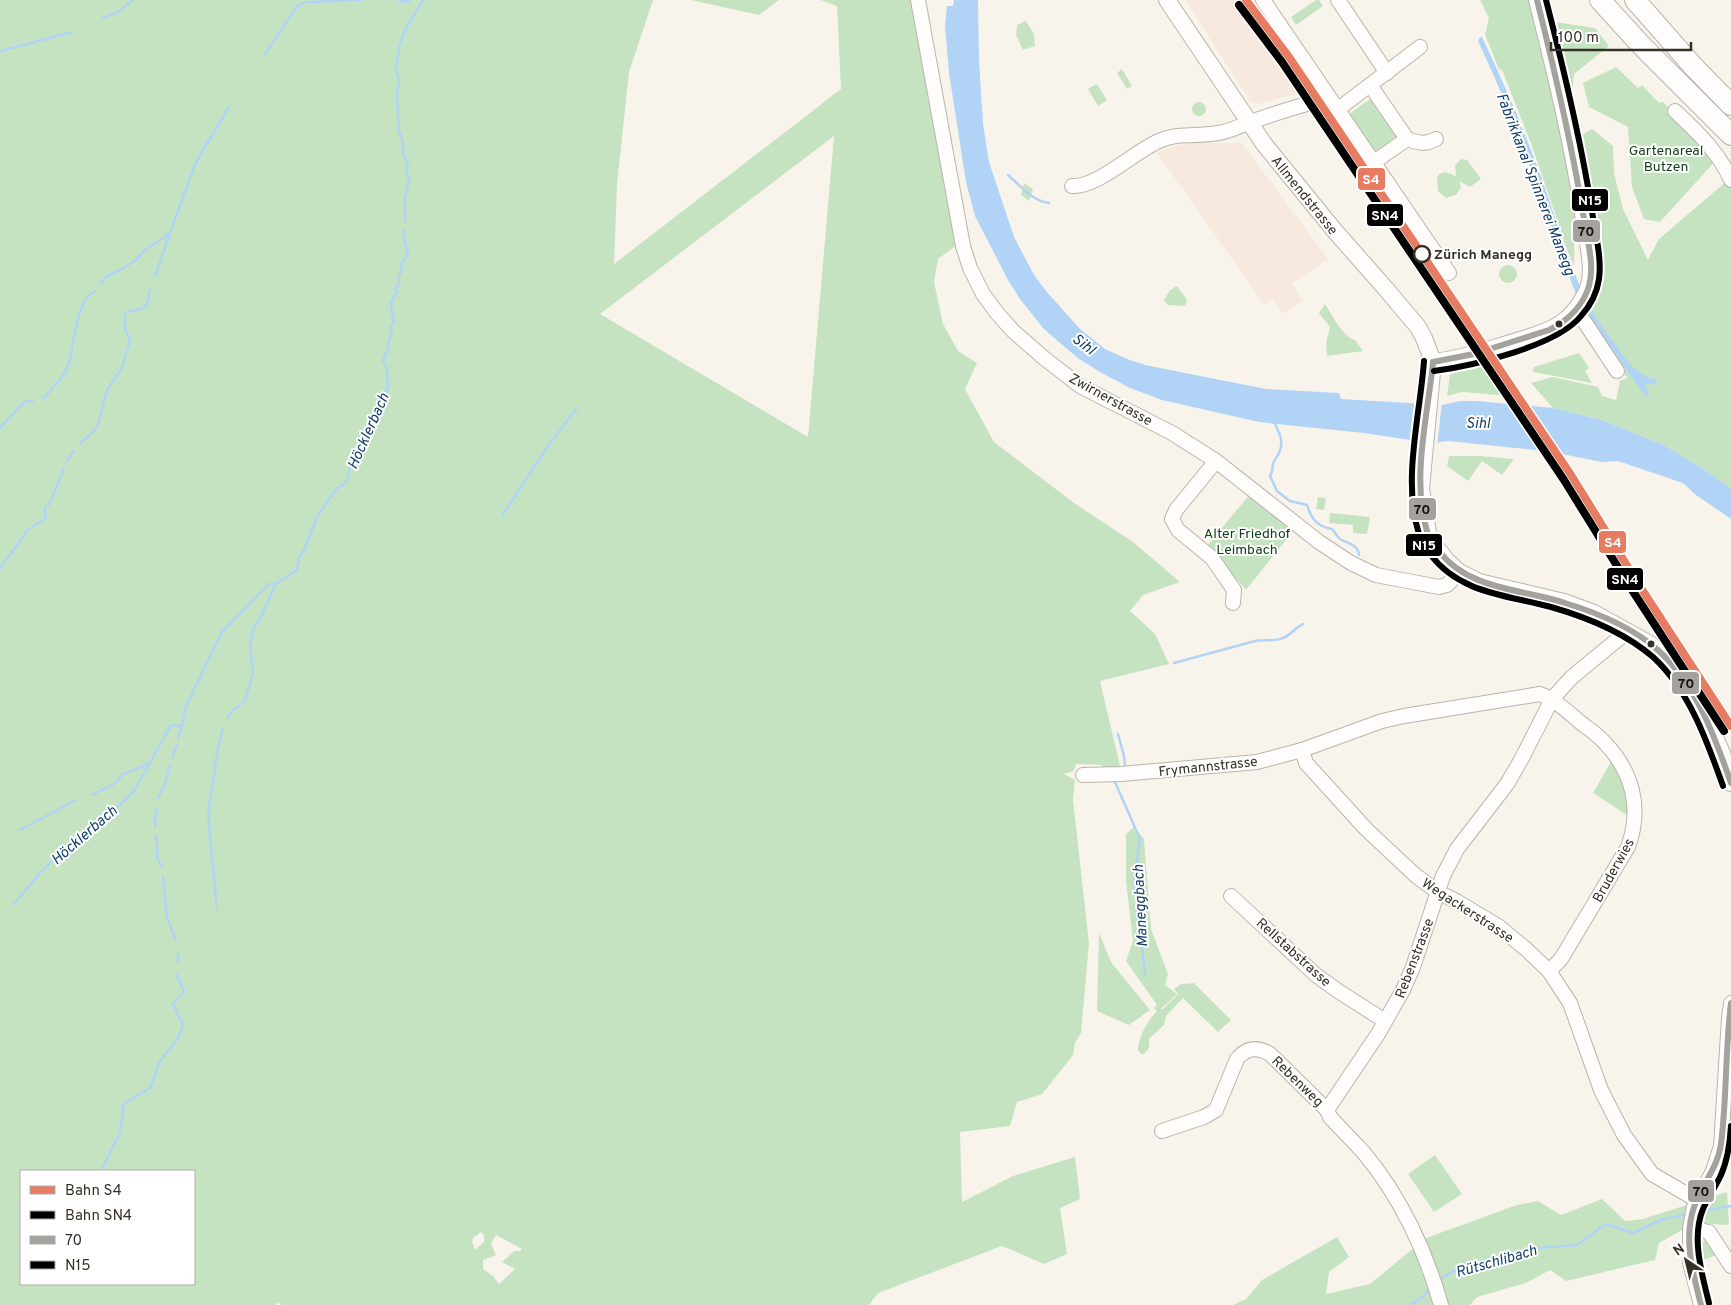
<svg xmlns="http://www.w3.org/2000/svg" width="1731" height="1305" font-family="Overpass,sans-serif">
<rect width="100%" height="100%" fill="#f8f4ec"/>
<g fill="#f7e9de">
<path d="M1185,0H1239L1301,93L1257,104L1250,101Z"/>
<path d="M1187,143H1242L1328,259L1292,284L1303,300L1283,314L1272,299L1264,304L1157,153L1173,147Z"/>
</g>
<g fill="#c6e3c1" fill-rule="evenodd">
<path d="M0,0H653L629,72L617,185L614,264L841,89L837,6L821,0H912L957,245L938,259L934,282L943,324L958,351L977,363L965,389L994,442L1074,503L1133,542L1180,582L1143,595L1130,611L1155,634L1169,664L1100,681L1121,770L1103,772L1102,765L1076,764L1074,771L1064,774L1075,780L1073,799L1089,943L1081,1033L1075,1043L1073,1055L1042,1094L1017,1102L1010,1126L960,1132L962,1202L1013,1176L1075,1157L1080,1199L1060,1208L1067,1254L1044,1264L1002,1246L878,1293L869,1305H282L278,1303L275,1305H0ZM834,136L808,437L600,314ZM21,1171H194V1284H21ZM481,1232L484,1235V1242L475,1250L472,1242L473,1238ZM496,1235L522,1249L520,1251H514L502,1262L515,1269L499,1284L493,1276L483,1269V1260L496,1255L491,1244Z"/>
<path d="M691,0H779L759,15Z"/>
<path d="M1316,0H1319L1323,6L1296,25L1291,17Z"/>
<path d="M1480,0H1528L1535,19L1595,28L1609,46L1574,74L1572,94L1559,98L1575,188L1574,265L1568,252L1532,146L1502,70L1499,69L1485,35L1489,18Z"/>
<path d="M1026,21L1034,34L1035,46L1023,50L1016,35L1017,25Z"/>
<path d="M1616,67L1638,88L1642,85L1659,103L1663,102L1717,159L1660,222L1644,219L1632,187L1628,127L1589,107L1583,83Z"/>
<path d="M1122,69L1132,86L1127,89L1117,73Z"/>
<path d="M1097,84L1107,100L1098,106L1088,89Z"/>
<path d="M1373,97L1399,135L1375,152L1349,114Z"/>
<circle cx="1199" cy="109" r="7"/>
<path d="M1592,129L1613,146L1614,173L1623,209L1648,260L1659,239L1728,180L1731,187V489L1710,473L1664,445L1602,420L1553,408L1531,383L1553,377L1598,387L1602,396L1616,400L1620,381L1627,378L1589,326L1584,314L1600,281L1594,255L1574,140Z"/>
<path d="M1461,159L1467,160L1481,179L1470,187L1459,181L1461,187L1456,195L1446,198L1438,191L1437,178L1439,174L1445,172L1456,176L1455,166Z"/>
<path d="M1024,183L1033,189L1029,201L1021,195Z"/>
<circle cx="1508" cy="274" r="9"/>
<path d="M1177,286L1187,300L1185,306L1168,305L1164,300L1170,290Z"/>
<path d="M1325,304C1332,314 1343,338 1355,340L1363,351L1327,356L1326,343L1330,327L1319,313Z"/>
<path d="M1579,353L1589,368L1585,371L1592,383L1533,372L1534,367Z"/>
<path d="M1486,358L1509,392H1508L1510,396L1462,392L1447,396L1450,375C1455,369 1465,361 1473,363C1476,363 1479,364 1482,363Z"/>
<path d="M1449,456H1480L1514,459L1502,475L1482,461L1468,481L1447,466Z"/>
<path d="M1250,494L1294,530L1246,590L1207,546Z"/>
<path d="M1318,497L1326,498L1324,510L1316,509Z"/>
<path d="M1330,513L1370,517L1367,534L1353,533V525L1329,523Z"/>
<path d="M1612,760L1622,774L1630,817L1593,793Z"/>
<path d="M1134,827L1144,839L1151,929L1168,974L1165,985L1177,994L1162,1008H1160L1163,1009L1178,994L1174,989L1181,984L1194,983L1231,1020L1218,1032L1183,998L1166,1016L1164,1025L1149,1039C1150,1045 1149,1051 1143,1054H1141L1138,1050C1139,1035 1147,1022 1157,1011L1154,1008L1157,1005L1126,961L1133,941L1126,881V834Z"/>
<path d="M1099,933L1111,962L1150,1010L1129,1025L1097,1011Z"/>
<path d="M1435,1155L1462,1194L1434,1212L1408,1174Z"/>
<path d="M1727,1192L1729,1225L1694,1223L1659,1243L1655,1260L1566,1281L1550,1270L1526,1283L1477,1297L1470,1305H1233L1246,1299L1262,1280L1337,1237L1349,1257L1329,1272L1326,1294L1370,1284L1426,1238L1517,1205L1538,1201L1561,1215L1602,1199L1625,1221L1643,1219Z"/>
<path d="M1706,1240L1716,1255L1699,1262L1698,1245Z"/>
</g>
<g fill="#b1d3f5">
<path d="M954,0H978L979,60L983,124L989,162L1014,237L1034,275L1046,291L1079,328L1105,349L1127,359L1145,365L1266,389L1339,393L1341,399L1442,405L1460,401H1476L1553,408L1602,420L1664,445L1710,473L1731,489V519L1696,495L1683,483L1618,461L1602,462L1547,451L1448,441L1440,442L1437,444L1364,433L1259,422L1162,400L1130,388L1102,373L1079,359L1060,343L1043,328L1020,299L1008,280L975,216L966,182L949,73L945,26L947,6H953Z"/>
<path d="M1480,37H1482C1500,75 1517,113 1532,153C1549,195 1561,240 1578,282C1587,304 1600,325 1615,344C1627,361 1635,374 1656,380L1657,385L1646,383L1645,386L1649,394L1646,397L1598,330L1575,292L1518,134L1494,76L1478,41Z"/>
</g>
<g fill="#f8f4ec">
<path d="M1416,400L1442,402L1437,447L1412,444Z"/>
<path d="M1514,402L1527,403L1563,457L1549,454Z"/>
</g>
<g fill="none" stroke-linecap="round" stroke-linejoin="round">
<g stroke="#b1d3f5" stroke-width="2.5">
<path d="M398,0L406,2L410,0"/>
<path d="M103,18L118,12L133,0"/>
<path d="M0,51L72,32"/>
<path d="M265,54L297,6L306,2L362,0"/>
<path d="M1008,175C1021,186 1032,201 1049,203"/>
<path d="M405,221V197L409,182L406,168L408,165L403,153V142L399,131L397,93L399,80L396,70L399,47L405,30L423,0"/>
<path d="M155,276L170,233"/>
<path d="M101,284L107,276L120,270L136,260L144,251L170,233L196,162L229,107"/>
<path d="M44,398C53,387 65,376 69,363C75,343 75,301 95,291"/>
<path d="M1274,421C1278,432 1285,440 1279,453C1278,456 1274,460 1273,464C1272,469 1273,471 1270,476L1277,491L1290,501L1307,505C1311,518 1317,527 1332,529C1335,532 1336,536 1340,539C1348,544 1358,544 1359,555"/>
<path d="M0,428L24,402L33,401"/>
<path d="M80,444L95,430L99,422L107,390L122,368L130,341L125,328V313L146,307L150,290"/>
<path d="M67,461L74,451"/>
<path d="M502,516L548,446L577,408"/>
<path d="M0,568L28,530L46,518L45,507L49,505L64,468"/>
<path d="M1174,663L1255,641C1264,639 1275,642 1283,638C1291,635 1296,627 1303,624"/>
<path d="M228,718L231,712L245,701L253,673L250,645L253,629L262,615L276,584L297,570L299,558L306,546L317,517L337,488L343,485L348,479L350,464L364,441L384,399L382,394L388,389L387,368L383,361L386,352L389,351L388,344L392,334L390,328L395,320L393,318L391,303L397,292L394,289L400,283L398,278L402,270L401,264L408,255L404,237V230"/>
<path d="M1118,734L1124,756L1125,766"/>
<path d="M178,739L182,726"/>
<path d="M172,758L177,745"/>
<path d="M1115,782L1140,839L1135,873L1137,915L1142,943L1145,975"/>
<path d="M92,795L114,784L123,774L149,764"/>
<path d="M158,798L165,784L170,765"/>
<path d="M155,827L156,808"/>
<path d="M20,830L76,800"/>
<path d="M156,835L158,860L162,866"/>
<path d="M163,877L167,917L176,941"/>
<path d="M14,904L40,873L58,855L90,829L104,820L134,791L171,725L182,726L186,706L222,632L269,584H276"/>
<path d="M217,909L208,815L218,748L223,728"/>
<path d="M178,962V954"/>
<path d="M101,1171L120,1133L124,1104L151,1087L159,1063L178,1038L183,1025L173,1004L184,992L177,975"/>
<path d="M1698,1212L1731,1206"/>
<path d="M1439,1281L1451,1272L1518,1257L1538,1248L1577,1245L1606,1224L1633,1233L1661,1220L1687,1214"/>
<path d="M1409,1305L1418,1301L1431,1288"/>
</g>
<g stroke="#b9b5ad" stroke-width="16">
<g id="minor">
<path d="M918,0L963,246L970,268L983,294L997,313L1013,331L1044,358L1080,386L1172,433L1216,461L1319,542L1351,563L1376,575L1439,587L1447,585L1459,572"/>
<path d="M1263,0L1449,273"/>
<path d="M1338,0L1387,73"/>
<path d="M1370,85L1407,139L1374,162"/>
<path d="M1337,110L1420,47"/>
<path d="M1675,111C1697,132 1718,151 1731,180"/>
<path d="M1407,139C1419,143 1425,145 1436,139"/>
<path d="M1072,186C1097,188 1135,151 1159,141C1180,131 1202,138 1223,132C1232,130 1240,126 1248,123C1275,113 1302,105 1329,98"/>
<path d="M1576,309L1617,371"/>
<path d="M1216,461L1176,510L1172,519L1178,530L1212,558L1234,590L1233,603"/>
<path d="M1302,750L1306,763L1366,829L1415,875L1438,892L1458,902L1498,926L1526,949L1549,971L1570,1003L1601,1090L1624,1135L1652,1174L1697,1200"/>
<path d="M1083,775L1121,774L1257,762L1302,750L1382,721L1404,716L1540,694C1556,700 1568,712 1581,723C1589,729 1598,735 1605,743C1633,772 1642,809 1628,847L1561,959L1549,971"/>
<path d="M1231,896L1316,975L1338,991L1385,1021"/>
<path d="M1327,1110L1378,1034L1403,990L1413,967L1443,876L1457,849L1507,784L1521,760L1552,699L1572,677L1628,631"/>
<path d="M1162,1131L1204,1117L1216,1110L1237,1059C1247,1047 1258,1047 1270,1054L1327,1110L1330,1117C1341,1129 1353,1141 1364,1153C1400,1196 1426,1251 1441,1305"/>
<path d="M1690,1228L1709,1232L1731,1266"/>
<path d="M1701,1305L1690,1263V1228L1694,1207L1713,1171L1721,1146L1729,1018L1731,1003"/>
</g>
</g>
<g stroke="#b9b5ad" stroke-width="18">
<g id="major">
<path d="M1167,0L1264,144L1334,230L1386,289L1418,327L1424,338L1433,362L1421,488L1428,533L1436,547L1447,561L1459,572L1479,582L1564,602L1594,613L1650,644L1674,667L1696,701L1708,722L1722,753L1731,783"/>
<path d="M1433,362C1461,359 1487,350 1514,342C1529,337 1546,333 1560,324C1571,317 1580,305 1586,293C1596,274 1588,246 1585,226C1574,149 1556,75 1537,0"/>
</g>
</g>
<g stroke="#b9b5ad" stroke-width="22">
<g id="highway">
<path d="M1600,0L1641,45L1731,135"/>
<path d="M1635,0L1692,65L1731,105"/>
</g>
</g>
<use href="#minor" stroke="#fefdfc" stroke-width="14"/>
<use href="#major" stroke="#fefdfc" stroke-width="16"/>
<use href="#highway" stroke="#fefdfc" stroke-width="20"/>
<g stroke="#fff" stroke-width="10">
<g id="bus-1">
<path d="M1433,362C1428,415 1411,479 1427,531C1429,539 1434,545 1439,551C1468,590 1523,589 1565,603C1598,613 1634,628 1659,651C1696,685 1715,737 1731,783"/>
<path d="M1433,362L1474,354L1549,330C1567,321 1583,306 1589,286C1595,265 1587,240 1584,219C1572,145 1555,72 1537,0"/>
<path d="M1701,1305C1693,1274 1683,1239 1694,1207C1701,1185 1718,1168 1721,1144C1727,1098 1725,1050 1731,1003"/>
</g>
</g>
<g stroke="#fff" stroke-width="10">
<g id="bus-2">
<path d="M1424,361C1420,416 1402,481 1419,534C1421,542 1426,548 1430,554C1460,594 1507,595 1551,607C1586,617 1625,633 1653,657C1689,690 1707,741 1723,786"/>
<path d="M1434,371C1472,366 1557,346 1581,316C1590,306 1597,293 1599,279C1602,257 1595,233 1592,211C1581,140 1564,70 1546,0"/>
<path d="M1709,1303C1702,1274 1691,1238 1703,1209C1708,1197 1716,1186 1721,1175C1728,1159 1730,1143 1731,1126"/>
</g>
</g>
<use href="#bus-1" stroke="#a5a29e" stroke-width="6"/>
<use href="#bus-2" stroke="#000" stroke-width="6"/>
<g stroke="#fff" stroke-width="11">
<path id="rail-1" d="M1246,0L1289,57L1571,475L1639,585L1731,726"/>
</g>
<g stroke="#fff" stroke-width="11">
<path id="rail-2" d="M1239,5L1282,62L1564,480L1632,590L1724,731"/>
</g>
<use href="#rail-1" stroke="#e67d63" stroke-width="8"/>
<use href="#rail-2" stroke="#000" stroke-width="8"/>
</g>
<circle fill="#fff" stroke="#363127" stroke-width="2.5" cx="1422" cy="254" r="8"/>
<g fill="#363127" stroke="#fff" stroke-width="2">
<circle cx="1559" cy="324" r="4.5"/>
<circle cx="1651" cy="644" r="4.5"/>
</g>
<g text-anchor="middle" stroke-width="4" stroke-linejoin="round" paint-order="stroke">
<g font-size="14" fill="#134117" stroke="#fff">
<text x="1666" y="155">Gartenareal<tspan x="1666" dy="16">Butzen</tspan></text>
<text x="1247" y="538">Alter Friedhof<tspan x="1247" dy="16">Leimbach</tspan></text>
</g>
<g font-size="14" fill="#363127" stroke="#fff">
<text transform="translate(1305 195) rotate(51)" y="5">Allmendstrasse</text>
<text transform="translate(1111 399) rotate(29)" y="5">Zwirnerstrasse</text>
<text transform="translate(1208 766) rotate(-6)" y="5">Frymannstrasse</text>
<text transform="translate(1613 870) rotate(-61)" y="5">Bruderwies</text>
<text transform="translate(1468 910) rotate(33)" y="5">Wegackerstrasse</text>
<text transform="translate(1294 952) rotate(42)" y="5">Rellstabstrasse</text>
<text transform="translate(1414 958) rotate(-69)" y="5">Rebenstrasse</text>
<text transform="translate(1298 1081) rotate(44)" y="5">Rebenweg</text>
</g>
<g font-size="14" font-weight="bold" fill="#363127" stroke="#fff" text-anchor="start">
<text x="1434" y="259">Zürich Manegg</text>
</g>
<g font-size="15" font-style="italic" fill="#123f68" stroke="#fff">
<text transform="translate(1536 184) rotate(69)" y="5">Fabrikkanal Spinnerei Manegg</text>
<text transform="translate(1084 344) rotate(38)" y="5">Sihl</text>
<text x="1478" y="428">Sihl</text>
<text transform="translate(368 431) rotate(-66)" y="5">Höcklerbach</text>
<text transform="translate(84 835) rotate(-41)" y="5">Höcklerbach</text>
<text transform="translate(1140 906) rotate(-93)" y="5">Maneggbach</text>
<text transform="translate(1496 1261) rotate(-16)" y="5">Rütschlibach</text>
</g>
</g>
<g stroke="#fff" stroke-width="2">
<rect x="1357" y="167" width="29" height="24" rx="5" fill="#e67d63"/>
<rect x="1571" y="188" width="38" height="24" rx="5" fill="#000"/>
<rect x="1366" y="203" width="38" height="24" rx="5" fill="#000"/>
<rect x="1572" y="219" width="29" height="24" rx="5" fill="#a5a29e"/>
<rect x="1408" y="497" width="29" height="24" rx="5" fill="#a5a29e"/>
<rect x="1598" y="530" width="29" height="24" rx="5" fill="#e67d63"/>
<rect x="1405" y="533" width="38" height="24" rx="5" fill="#000"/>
<rect x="1606" y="567" width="38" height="24" rx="5" fill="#000"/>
<rect x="1671" y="671" width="29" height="24" rx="5" fill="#a5a29e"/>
<rect x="1687" y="1179" width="28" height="24" rx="5" fill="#a5a29e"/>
</g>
<g font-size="14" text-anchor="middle" font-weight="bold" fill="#fff">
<text x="1371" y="184">S4</text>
<text x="1590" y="205">N15</text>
<text x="1385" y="220">SN4</text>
<text x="1613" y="547">S4</text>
<text x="1424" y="550">N15</text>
<text x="1625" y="584">SN4</text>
</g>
<g font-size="14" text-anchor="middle" font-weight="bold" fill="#111">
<text x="1586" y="236">70</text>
<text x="1422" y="514">70</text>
<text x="1686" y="688">70</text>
<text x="1701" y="1196">70</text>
</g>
<rect x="20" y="1170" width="175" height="115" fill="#ffffff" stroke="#afada9"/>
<rect x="30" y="1186" width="25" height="8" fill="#e67d63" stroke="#afada9"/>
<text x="65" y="1195" font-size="15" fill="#363127">Bahn S4</text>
<rect x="30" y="1211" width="25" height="8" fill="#000000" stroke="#afada9"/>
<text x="65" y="1220" font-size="15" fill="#363127">Bahn SN4</text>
<rect x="30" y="1236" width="25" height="8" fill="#a5a29e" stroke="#afada9"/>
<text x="65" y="1245" font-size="15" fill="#363127">70</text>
<rect x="30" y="1261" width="25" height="8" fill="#000000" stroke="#afada9"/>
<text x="65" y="1270" font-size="15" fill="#363127">N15</text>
<g transform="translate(1686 1260) rotate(325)" stroke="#ffffff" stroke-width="4" paint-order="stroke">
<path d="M0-4L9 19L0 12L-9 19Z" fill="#363127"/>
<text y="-8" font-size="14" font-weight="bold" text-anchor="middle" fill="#363127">N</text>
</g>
<path d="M1551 42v8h140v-8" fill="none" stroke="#363127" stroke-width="2.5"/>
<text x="1558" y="42" font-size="15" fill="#363127" stroke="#ffffff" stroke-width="4" paint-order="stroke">100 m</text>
</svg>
